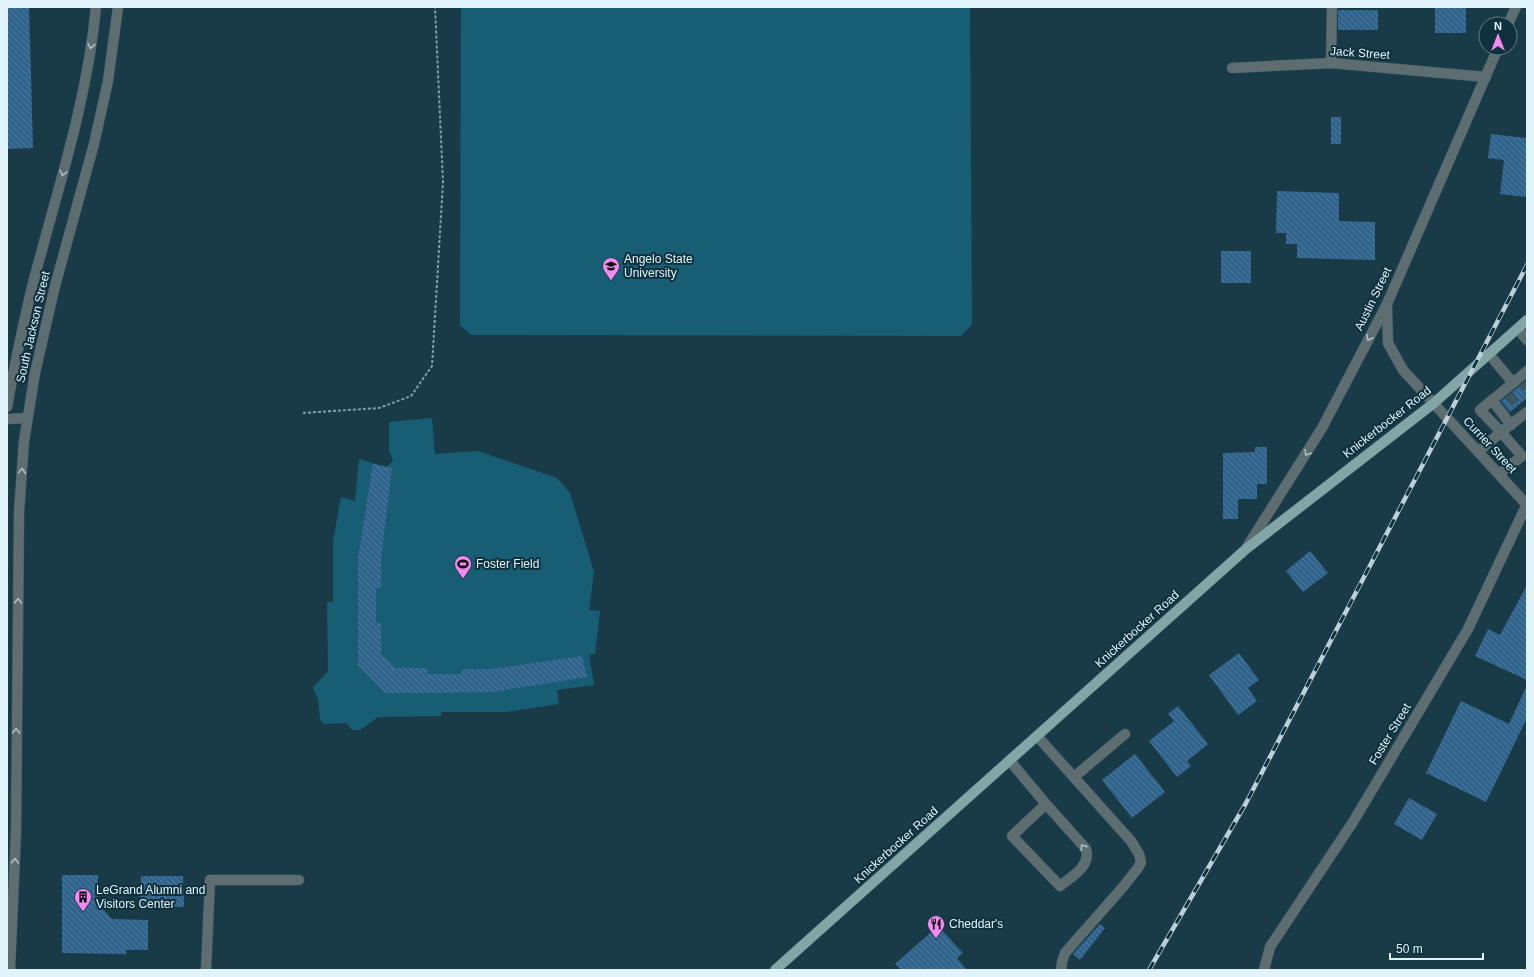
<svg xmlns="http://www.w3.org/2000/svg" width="1534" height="977" font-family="Arial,sans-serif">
<defs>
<pattern id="building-back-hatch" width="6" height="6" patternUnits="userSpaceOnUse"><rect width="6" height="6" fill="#31648c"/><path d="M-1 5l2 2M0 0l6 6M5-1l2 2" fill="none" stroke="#4f7b9d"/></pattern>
</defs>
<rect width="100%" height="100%" fill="#193b48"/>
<g fill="#175e75">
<path d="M461,7H970L972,325L961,336L471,335L460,325Z"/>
<path d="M432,418L435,454L478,451L557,478L570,493L594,572L589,610L600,611L595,654L589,655L594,685L557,690L559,704L506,712H441V716L378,717L360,730H352L347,723L324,724L320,720L318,699L313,688L328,671L327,602H333V541L341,497L355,501L359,459L386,467L393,461L389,450V422Z"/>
</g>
<g fill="url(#building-back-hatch)">
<path d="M7,7H29L33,148L7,149Z"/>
<rect x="1435" y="7" width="31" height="26"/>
<rect x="1338" y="10" width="40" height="20"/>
<rect x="1331" y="117" width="10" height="27"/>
<path d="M1491,134L1527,138V197L1500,194L1504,160L1488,158Z"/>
<path d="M1277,191L1339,193V221L1375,222V260L1297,258V244H1286V233H1276Z"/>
<rect x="1221" y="251" width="30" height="32"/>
<path d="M1527,380V398L1510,412L1501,401Z"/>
<path d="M1255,447H1267V484H1257V499H1238V519H1223V453L1255,452Z"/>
<path d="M373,464L392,468L381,559V588H376V623H381V654L396,668H428L427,674H462V669H492L582,656L587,677L493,692L427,693H385L358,665V558Z"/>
<path d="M1310,551L1328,573L1303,592L1286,571Z"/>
<path d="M1527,585V680L1475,656L1488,629L1500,635Z"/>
<path d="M1239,653L1259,680L1248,688L1257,701L1238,715L1209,675Z"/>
<path d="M1527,685V718L1486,802L1426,773L1461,701L1509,724Z"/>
<path d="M1178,706L1208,744L1187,761L1191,766L1177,777L1149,741L1174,721L1168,714Z"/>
<path d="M1135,754L1165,792L1132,818L1102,780Z"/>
<path d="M1409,798L1437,814L1422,840L1394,824Z"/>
<path d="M62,875H98V904L112,919L148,920V950H126V954L62,953Z"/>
<path d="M141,876H183L184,907L140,906Z"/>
<path d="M1100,924L1105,928L1080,960L1073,954Z"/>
<path d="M938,926L963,953L957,958L967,970H901L895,964Z"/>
</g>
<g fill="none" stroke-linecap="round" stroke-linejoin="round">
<g stroke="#375763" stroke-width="10" stroke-dasharray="10 5" stroke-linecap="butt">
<path d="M1523,383L1527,388"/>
<path d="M1509,395L1517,406"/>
</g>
<g stroke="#395965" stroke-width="11">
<g id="minor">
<path d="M1508,24L1516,7"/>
<path d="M1331,63L1332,7"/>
<path d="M1232,68L1331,63L1486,77"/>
<path d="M1387,305L1388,343L1403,370L1527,505"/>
<path d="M1518,329L1527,340"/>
<path d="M1489,354L1513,383L1527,371"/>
<path d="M1492,400L1511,425"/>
<path d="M7,407C14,368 22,330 31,291C55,197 87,104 96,7"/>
<path d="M7,419L27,418"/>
<path d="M1478,452L1501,432L1480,410L1513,383"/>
<path d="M1499,474L1522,456L1501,432L1527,412"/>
<path d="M1247,547L1322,428L1387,304L1498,48"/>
<path d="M1037,736L1131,841L1139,854L1141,862L1138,868L1123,887L1065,953L1062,962L1061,970"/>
<path d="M1010,761L1046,804L1012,836L1060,886C1072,876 1091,867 1086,849L1046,804"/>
<path d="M1074,777L1125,734"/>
<path d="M10,970L16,832L19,512L24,441L35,373L55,286L94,144L108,81L118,7"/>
<path d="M206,970L210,880H299"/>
<path d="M1264,970L1270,947L1353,822L1468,629L1527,504"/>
</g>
</g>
<g stroke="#395965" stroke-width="11">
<path id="major" d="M775,970L1246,549L1434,403L1527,320"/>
</g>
<path stroke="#859faa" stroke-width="2" stroke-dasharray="3 2" stroke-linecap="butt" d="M303,413L379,408L411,396L432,366L443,182L435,7"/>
<use href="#minor" stroke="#5e6e70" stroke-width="10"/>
<use href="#major" stroke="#82a5a8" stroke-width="10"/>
<g stroke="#bbd0d9" stroke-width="4.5">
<path id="rail" d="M1149,970L1246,803L1527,265"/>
</g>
<use href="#rail" stroke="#0e313d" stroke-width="3" stroke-dasharray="9" stroke-linecap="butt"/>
</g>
<defs><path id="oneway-chevron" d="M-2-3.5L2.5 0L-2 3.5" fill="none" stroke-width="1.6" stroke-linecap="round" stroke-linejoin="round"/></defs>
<g stroke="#adbec4">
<use href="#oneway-chevron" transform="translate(91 46) rotate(100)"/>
<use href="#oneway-chevron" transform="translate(63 173) rotate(104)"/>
<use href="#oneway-chevron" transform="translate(1369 338) rotate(117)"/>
<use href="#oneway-chevron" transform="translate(1307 453) rotate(122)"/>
<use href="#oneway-chevron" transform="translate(22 471) rotate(-85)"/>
<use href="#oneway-chevron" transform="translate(18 601) rotate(-89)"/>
<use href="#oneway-chevron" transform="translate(16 731) rotate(-89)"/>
<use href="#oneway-chevron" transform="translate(1083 847) rotate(-125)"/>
<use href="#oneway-chevron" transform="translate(15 861) rotate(-88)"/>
</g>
<defs>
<g id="university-pin" transform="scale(0.9)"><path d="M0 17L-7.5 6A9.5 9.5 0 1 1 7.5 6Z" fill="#f389f1" stroke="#0e313d"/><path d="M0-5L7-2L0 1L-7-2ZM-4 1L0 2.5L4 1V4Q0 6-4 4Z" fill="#111"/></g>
<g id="stadium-pin" transform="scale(0.9)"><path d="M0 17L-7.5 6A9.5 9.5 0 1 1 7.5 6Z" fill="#f389f1" stroke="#0e313d"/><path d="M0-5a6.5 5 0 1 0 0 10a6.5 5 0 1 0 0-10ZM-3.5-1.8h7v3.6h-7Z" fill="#111"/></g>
<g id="building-pin" transform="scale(0.9)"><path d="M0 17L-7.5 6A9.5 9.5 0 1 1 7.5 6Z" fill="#f389f1" stroke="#0e313d"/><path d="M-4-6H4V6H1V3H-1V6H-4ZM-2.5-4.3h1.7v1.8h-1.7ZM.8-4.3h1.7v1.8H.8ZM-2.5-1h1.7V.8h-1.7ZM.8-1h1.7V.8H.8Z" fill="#111"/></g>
<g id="restaurant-pin" transform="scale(0.9)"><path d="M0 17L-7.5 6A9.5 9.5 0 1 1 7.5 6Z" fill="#f389f1" stroke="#0e313d"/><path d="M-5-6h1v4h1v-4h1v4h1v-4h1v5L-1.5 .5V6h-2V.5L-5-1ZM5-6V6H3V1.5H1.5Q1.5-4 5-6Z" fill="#111"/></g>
</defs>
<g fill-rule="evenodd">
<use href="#university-pin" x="611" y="266"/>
<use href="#stadium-pin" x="463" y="564"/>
<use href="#building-pin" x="83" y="897"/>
<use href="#restaurant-pin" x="936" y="924"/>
</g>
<g text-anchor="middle" stroke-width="4" stroke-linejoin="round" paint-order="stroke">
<g font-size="12" fill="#e1f4fc" stroke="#0e313d">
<text transform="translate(1360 53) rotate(4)" y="4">Jack Street</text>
<text transform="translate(1373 299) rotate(-64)" y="4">Austin Street</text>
<text transform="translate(33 327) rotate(-77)" y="4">South Jackson Street</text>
<text transform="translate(1387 422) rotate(-38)" y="4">Knickerbocker Road</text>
<text transform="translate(1490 445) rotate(47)" y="4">Currier Street</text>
<text transform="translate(1137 629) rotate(-42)" y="4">Knickerbocker Road</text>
<text transform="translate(1390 734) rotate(-59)" y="4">Foster Street</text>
<text transform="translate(896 845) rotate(-42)" y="4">Knickerbocker Road</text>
</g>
<g font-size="12" fill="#e1f4fc" stroke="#0e313d" text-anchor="start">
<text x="624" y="263">Angelo State<tspan x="624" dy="14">University</tspan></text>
<text x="476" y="568">Foster Field</text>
<text x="96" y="894">LeGrand Alumni and<tspan x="96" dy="14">Visitors Center</tspan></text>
<text x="949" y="928">Cheddar's</text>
</g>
</g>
<rect width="1534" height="977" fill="none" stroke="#e1f4fc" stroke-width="16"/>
<g transform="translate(1498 36)"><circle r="19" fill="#0e313d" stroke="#627f89"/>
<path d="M0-3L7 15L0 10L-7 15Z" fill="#f389f1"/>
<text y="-6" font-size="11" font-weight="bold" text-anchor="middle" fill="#e1f4fc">N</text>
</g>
<path d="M1390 953v6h93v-6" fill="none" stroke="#e1f4fc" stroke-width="2"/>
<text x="1396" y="953" font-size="12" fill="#e1f4fc" stroke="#0e313d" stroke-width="3" paint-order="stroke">50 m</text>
</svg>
